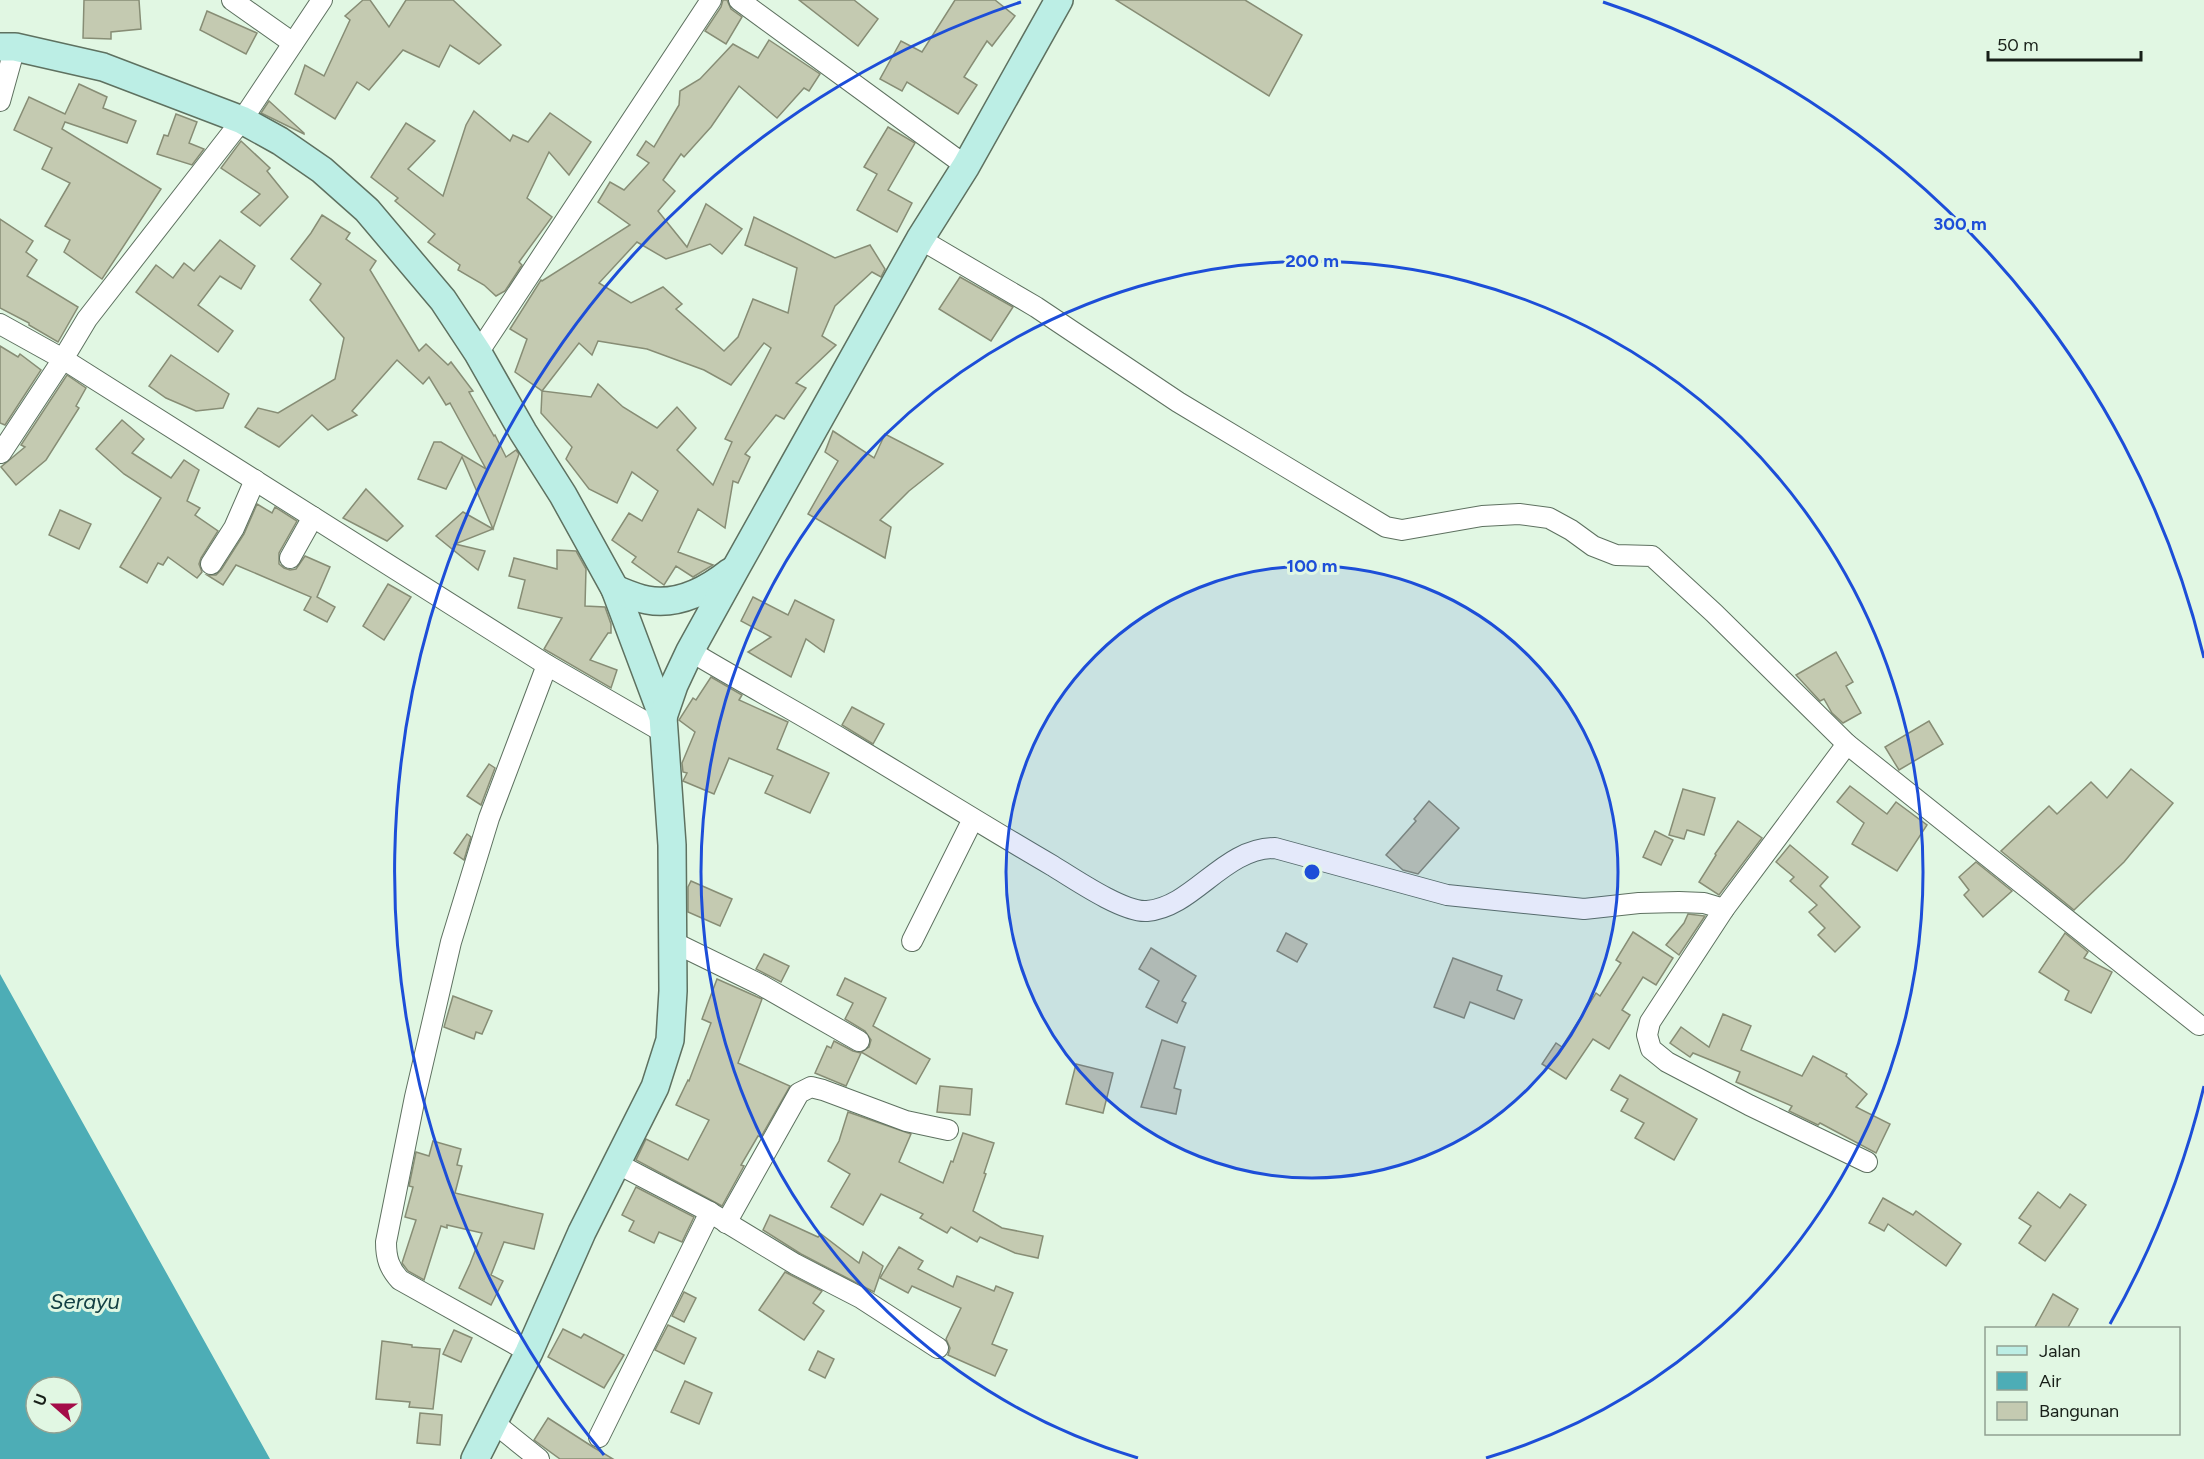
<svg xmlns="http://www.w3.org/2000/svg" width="2204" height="1459" font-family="Figtree,sans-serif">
<rect width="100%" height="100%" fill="#e1f7e3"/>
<path fill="#4dadb6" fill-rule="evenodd" d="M0,974L270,1459H0ZM36,1387H72V1423H36Z"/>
<g fill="#c4cab1" stroke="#878d75" stroke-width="1.5" fill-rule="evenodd">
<path d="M84,0H139L141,29L111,32V39L83,38Z"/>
<path d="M363,0H370L389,27L406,0H453L501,45L479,64L450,45L439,67L403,50L369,90L357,82L335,119L295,94L305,65L324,76L350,20L345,16Z"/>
<path d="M723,0H727L731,9L742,17L726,44L705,31L721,7Z"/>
<path d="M799,0H854L878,19L858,46Z"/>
<path d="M955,0H995L1015,16L992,46L987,41L964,77L977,85L958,114L907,82L902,91L880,79L901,41L922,52Z"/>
<path d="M1116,0H1245L1302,35L1269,96Z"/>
<path d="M207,11L257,33L246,54L200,30Z"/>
<path d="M769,40L820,74L809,91L804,88L777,118L739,86L711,127L684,157L681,154L663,180L675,191L658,211L687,247L706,204L742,229L722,254L710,244L666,259L637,242L599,283L631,303L663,287L682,304L676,309L724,351L738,337L753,299L788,313L797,268L745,245L754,217L835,258L870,245L885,269L881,277L872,272L835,306L822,336L836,345L796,383L806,388L784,419L776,415L745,454L750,457L738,483L733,481L725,528L698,509L678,552L713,565L693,577L676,566L664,585L632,562L636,557L612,540L629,513L642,521L658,491L632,472L617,503L589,489L566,459L572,447L541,413L542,391L515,372L527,339L510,329L541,280L542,281L630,225L598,202L610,182L624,190L649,163L637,155L646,141L654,147L679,105L680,91L700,79L733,44L758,58ZM598,341L647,349L704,370L731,385L764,343L771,348L725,439L732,442L713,485L677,450L696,428L677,407L657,428L623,407L598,384L591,397L542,391L579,343L592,355Z"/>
<path d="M79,84L107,97L103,108L136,121L127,143L65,122L62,129L161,189L102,279L64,252L70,240L45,226L70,183L42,169L52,148L14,130L29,97L65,114Z"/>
<path d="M269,101L304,133V134L261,113Z"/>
<path d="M474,111L510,141L513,135L528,142L550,113L591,142L569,175L549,152L527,198L552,217L519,262L522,265L505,291L496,296L484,285L458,270L460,265L428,242L435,234L395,201L398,198L371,177L406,123L435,141L408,169L443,196L466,125Z"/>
<path d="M176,114L197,122L189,143L204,149L192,165L157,154L164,135L168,136Z"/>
<path d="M888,127L915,143L888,190L912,203L897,232L857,210L877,174L864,167Z"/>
<path d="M241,141L270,168L267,171L288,197L260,226L241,212L260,194L221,168Z"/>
<path d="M322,215L350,233L346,239L376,261L370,270L419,351L426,344L448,365L451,362L473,391L469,392L494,436L495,435L506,457L516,450L519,454L493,529L462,457L446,489L418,479L434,442H441L486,469L450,403L446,405L429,377L423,384L397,360L352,411L357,415L328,430L312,415L279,447L245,427L258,408L278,413L335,379L344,338L310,300L321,284L291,259L311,233Z"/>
<path d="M0,219L33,241L26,252L37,260L27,276L78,307L58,342L29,325V323L0,308Z"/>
<path d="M220,240L255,266L241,289L220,276L198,305L233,331L218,352L136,292L156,265L173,278L184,263L194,271Z"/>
<path d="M960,277L1013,307L991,341L939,309Z"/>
<path d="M0,346L18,357L20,354L41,370L5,425L0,423Z"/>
<path d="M171,355L229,394L223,408L196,411L166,398L149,386Z"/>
<path d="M67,375L86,388L76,406L79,408L46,460L16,485L1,467L25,447L21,445Z"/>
<path d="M122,420L144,439L132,453L171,478L184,460L199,470L187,501L200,508L195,515L218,531L201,558L199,564L202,572L197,578L168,557L163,565L158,563L147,583L120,567L161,498L124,474L96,449Z"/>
<path d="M833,431L874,458L885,434L943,464L909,491L880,520L891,527L885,558L808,514L838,461L825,452Z"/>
<path d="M366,489L403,526L387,541L343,518Z"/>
<path d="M257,504L272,513L275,507L297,521L279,553V564L284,568L290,570L296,569L305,556L330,567L317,597L335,607L327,622L304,610L311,597L236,565L223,585L207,575H216L221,570L244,534Z"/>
<path d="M60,510L91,524L79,549L49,535Z"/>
<path d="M463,512L493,529L455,544L485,551L478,570L436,536Z"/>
<path d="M557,550L576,551L586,569L585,606L605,607L611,624V633H608L590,660L617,670L611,688L544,649L562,618L518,608L525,580L509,576L514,558L557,569Z"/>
<path d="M388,584L411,597L384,640L363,626Z"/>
<path d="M753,597L788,615L795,600L834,620L824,652L806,639L791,677L748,652L771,637L741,621Z"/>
<path d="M1836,652L1853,682L1846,686L1861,713L1843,723L1832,713L1824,699L1820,701L1796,675Z"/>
<path d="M711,677L742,695L739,700L788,722L777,749L829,773L810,813L765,793L773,776L729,758L714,794L683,781L687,773L683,772L682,763L695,732L679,720L693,698L696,700Z"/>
<path d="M852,707L884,724L873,744L842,725Z"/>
<path d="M1929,721L1943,744L1899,770L1885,747Z"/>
<path d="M489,764L495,768L481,805L467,796Z"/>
<path d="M2131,769L2173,803L2124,862L2074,910L2001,851L2049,806L2057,814L2091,782L2107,798Z"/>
<path d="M1850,786L1887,814L1896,802L1927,825L1897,871L1852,844L1864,823L1837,802Z"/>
<path d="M1683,789L1715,798L1704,835L1687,830L1684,839L1669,835Z"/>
<path d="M1429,801L1459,828L1418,874L1403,870L1386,855L1416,821L1414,819Z"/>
<path d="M1738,821L1762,838L1719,895L1699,882L1716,855L1715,854Z"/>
<path d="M1655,831L1673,840L1661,865L1643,857Z"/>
<path d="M467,834L471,837L464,860L454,853Z"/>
<path d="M1790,845L1828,877L1820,886L1860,927L1835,952L1818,935L1825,928L1809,912L1817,905L1790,881L1794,877L1776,862Z"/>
<path d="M1976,862L2012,891L1983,917L1964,895L1969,890L1959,877Z"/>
<path d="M691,881L732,899L720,926L688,912V887Z"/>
<path d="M1688,914L1705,916L1679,955L1666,945L1684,923Z"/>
<path d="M1633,932L1673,958L1656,985L1643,977L1622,1010L1630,1015L1609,1049L1593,1039L1566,1079L1542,1064L1556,1043L1562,1047L1596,993L1600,996L1621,963L1616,960Z"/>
<path d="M1286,933L1307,944L1297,962L1277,951Z"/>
<path d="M2065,933L2088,952L2084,958L2112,972L2091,1013L2065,1000L2069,991L2039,972Z"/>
<path d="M1151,948L1196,976L1182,1001L1186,1003L1177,1023L1146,1007L1159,981L1139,969Z"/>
<path d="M764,954L789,966L781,982L756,969Z"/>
<path d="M1453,958L1502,976L1497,990L1522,1000L1514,1019L1470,1002L1464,1018L1434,1007Z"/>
<path d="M845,978L886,998L873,1026L930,1059L916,1084L861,1052L869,1047L871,1040L865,1031L845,1019L853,1003L837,995Z"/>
<path d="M717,979L762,999L738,1063L790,1086L761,1137L758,1136L741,1165L744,1166L722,1206L636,1160L646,1139L688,1160L709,1120L676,1105L688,1080L689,1081L711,1023L702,1019Z"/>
<path d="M453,996L492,1011L482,1034L476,1032L474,1039L444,1027Z"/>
<path d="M1723,1014L1751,1026L1741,1050L1802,1076L1813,1056L1847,1074L1846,1076L1867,1094L1856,1107L1890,1124L1876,1153L1820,1123L1818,1125L1789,1111L1792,1106L1736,1082L1740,1072L1693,1053L1690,1057L1670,1043L1681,1027L1709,1047Z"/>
<path d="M1162,1040L1185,1047L1174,1088L1181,1090L1176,1114L1141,1107Z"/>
<path d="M834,1041L853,1051L861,1053L846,1086L815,1073L827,1046L831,1048Z"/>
<path d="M1076,1064L1113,1073L1103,1113L1066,1104Z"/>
<path d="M1620,1075L1697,1119L1674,1160L1635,1138L1644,1123L1621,1111L1628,1099L1611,1090Z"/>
<path d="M940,1086L972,1089L970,1115L937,1112Z"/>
<path d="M848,1112L911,1134L899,1162L943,1183L951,1161L953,1162L963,1133L994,1143L984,1173L986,1174L973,1211L1002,1228L1043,1236L1038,1258L1015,1253L980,1237L977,1242L951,1227L947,1233L920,1218L923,1214L881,1194L863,1225L831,1207L850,1174L828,1161L839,1141Z"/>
<path d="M433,1141L461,1149L457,1165L462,1166L455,1193L543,1214L534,1249L504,1242L491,1275L503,1281L491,1305L459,1288L470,1264L482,1233L447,1225V1228L441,1226L424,1280L408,1271L402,1263L416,1220L405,1217L413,1187L409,1186L416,1152L429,1156Z"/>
<path d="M636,1187L694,1217L682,1242L659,1232L654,1243L629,1231L634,1221L622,1215Z"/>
<path d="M2038,1192L2060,1208L2070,1194L2086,1205L2045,1261L2019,1243L2031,1226L2019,1218Z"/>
<path d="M1883,1198L1913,1215L1916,1211L1961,1244L1946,1266L1888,1224L1884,1231L1869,1223Z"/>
<path d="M770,1215L818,1237L821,1234L859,1263L863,1252L883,1266L874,1292L801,1254L763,1230Z"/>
<path d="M899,1247L923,1261L918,1269L953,1287L957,1276L994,1291L996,1286L1013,1293L992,1344L1007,1350L995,1376L948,1355L950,1348L946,1339L961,1308L912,1286L908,1293L880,1278Z"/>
<path d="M785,1272L822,1291L813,1303L824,1311L804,1340L759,1310Z"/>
<path d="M684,1292L696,1298L684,1322L672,1316Z"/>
<path d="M2053,1294L2078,1309L2067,1329H2034Z"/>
<path d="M668,1325L696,1338L684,1364L655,1350Z"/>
<path d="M563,1329L581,1338L584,1334L624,1355L604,1388L548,1357Z"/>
<path d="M454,1330L472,1338L461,1362L443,1354Z"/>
<path d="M382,1341L412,1345V1347L440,1349L433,1409L409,1407L410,1402L376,1399Z"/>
<path d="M818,1351L834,1359L825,1378L809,1370Z"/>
<path d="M685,1381L712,1393L699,1424L671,1412Z"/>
<path d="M420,1413L442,1415L440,1445L417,1443Z"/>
<path d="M548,1418L593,1447L613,1459H560L534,1440Z"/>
</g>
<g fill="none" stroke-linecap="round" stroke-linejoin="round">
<g stroke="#5e7160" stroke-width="22">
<g id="street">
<path d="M232,0L293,43"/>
<path d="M322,0L242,120L87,319L63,359L547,665L663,732"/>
<path d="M739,0L966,166"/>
<path d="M0,101L15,47"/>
<path d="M920,239L1036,307L1178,402L1386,527L1402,530L1482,516L1519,514L1549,518L1571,530L1593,546L1616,555L1652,556L1714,613L1847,744L2199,1025"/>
<path d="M0,324L63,359L1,453"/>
<path d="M478,353L711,0"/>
<path d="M290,558L313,517"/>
<path d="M211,564L234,528L255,480"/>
<path d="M690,651C742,682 795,711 847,742C916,783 984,826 1053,866C1074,879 1124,913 1147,911C1194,907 1223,848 1275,848L1447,895L1584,909L1639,903L1679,902L1704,903L1724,909"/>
<path d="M1847,744L1724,909L1650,1022L1647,1035L1651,1049L1667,1062L1749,1105L1867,1162"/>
<path d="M912,941L973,819"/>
<path d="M673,942L761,985L859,1041"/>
<path d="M616,1163L706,1210L795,1264L861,1298L938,1348"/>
<path d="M726,1223L799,1093L811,1087L823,1090L906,1121L948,1130"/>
<path d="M529,1352L400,1280C389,1268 386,1258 386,1242L415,1097L451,942L489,818L547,665"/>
<path d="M493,1422L539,1459"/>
<path d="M599,1437L710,1212"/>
</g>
</g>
<g stroke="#5e7160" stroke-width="30">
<g id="secondary">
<path d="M0,47H15L103,67L242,120L280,141L322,170L367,210L443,300L478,353L523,432L563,495L615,589L663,717L672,845L673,991L670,1040L655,1087L582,1232L529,1352L475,1459"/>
<path d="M615,589C625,593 636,598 647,600C678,606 706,591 730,572"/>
<path d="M663,717L674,685L690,651L737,566L920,239L966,166L1059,0"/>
</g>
</g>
<use href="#street" stroke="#fff" stroke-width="20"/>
<use href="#secondary" stroke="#bceee5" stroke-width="27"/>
</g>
<circle cx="1312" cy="872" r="306" fill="#1d4ed8" fill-opacity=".12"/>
<g fill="none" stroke="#1d4ed8" stroke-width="3">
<circle cx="1312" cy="872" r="306"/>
<path d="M1138 1458A611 611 0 1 1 1486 1458"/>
<path d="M2204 1086A917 917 0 0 1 2110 1324M604 1455A917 917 0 0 1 1021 2M1603 2A917 917 0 0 1 2204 658"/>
</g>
<g text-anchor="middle" stroke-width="6" stroke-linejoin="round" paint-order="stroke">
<g font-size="22" font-style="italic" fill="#144044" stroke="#e1f7e3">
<text x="85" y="1309">Serayu</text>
</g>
</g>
<circle cx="1312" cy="872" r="9" fill="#1d4ed8" stroke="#e1f7e3" stroke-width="3"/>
<g font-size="18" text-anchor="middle" font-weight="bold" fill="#1d4ed8" stroke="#e1f7e3" stroke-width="6" stroke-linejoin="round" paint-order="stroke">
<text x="1960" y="230">300 m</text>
<text x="1312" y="267">200 m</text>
<text x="1312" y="572">100 m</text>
</g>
<rect x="1985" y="1327" width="195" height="108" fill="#e1f7e3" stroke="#91a192" stroke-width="1.5"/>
<rect x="1997" y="1346" width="30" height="9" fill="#bceee5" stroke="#91a192" stroke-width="1.5"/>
<text x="2039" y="1357" font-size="18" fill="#182019">Jalan</text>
<rect x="1997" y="1372" width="30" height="18" fill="#4dadb6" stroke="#91a192" stroke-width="1.5"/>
<text x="2039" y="1387" font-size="18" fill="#182019">Air</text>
<rect x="1997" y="1402" width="30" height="18" fill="#c4cab1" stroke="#91a192" stroke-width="1.5"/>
<text x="2039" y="1417" font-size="18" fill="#182019">Bangunan</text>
<g transform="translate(54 1405) rotate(291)"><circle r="28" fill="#e1f7e3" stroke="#91a192" stroke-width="1.5"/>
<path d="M0-4.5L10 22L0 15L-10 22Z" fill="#a40c48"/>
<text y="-9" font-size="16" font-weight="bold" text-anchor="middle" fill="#182019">U</text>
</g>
<path d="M1988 51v9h153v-9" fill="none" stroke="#182019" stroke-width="3"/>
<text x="1997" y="51" font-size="18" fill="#182019" stroke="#e1f7e3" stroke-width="4.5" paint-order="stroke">50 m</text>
</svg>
